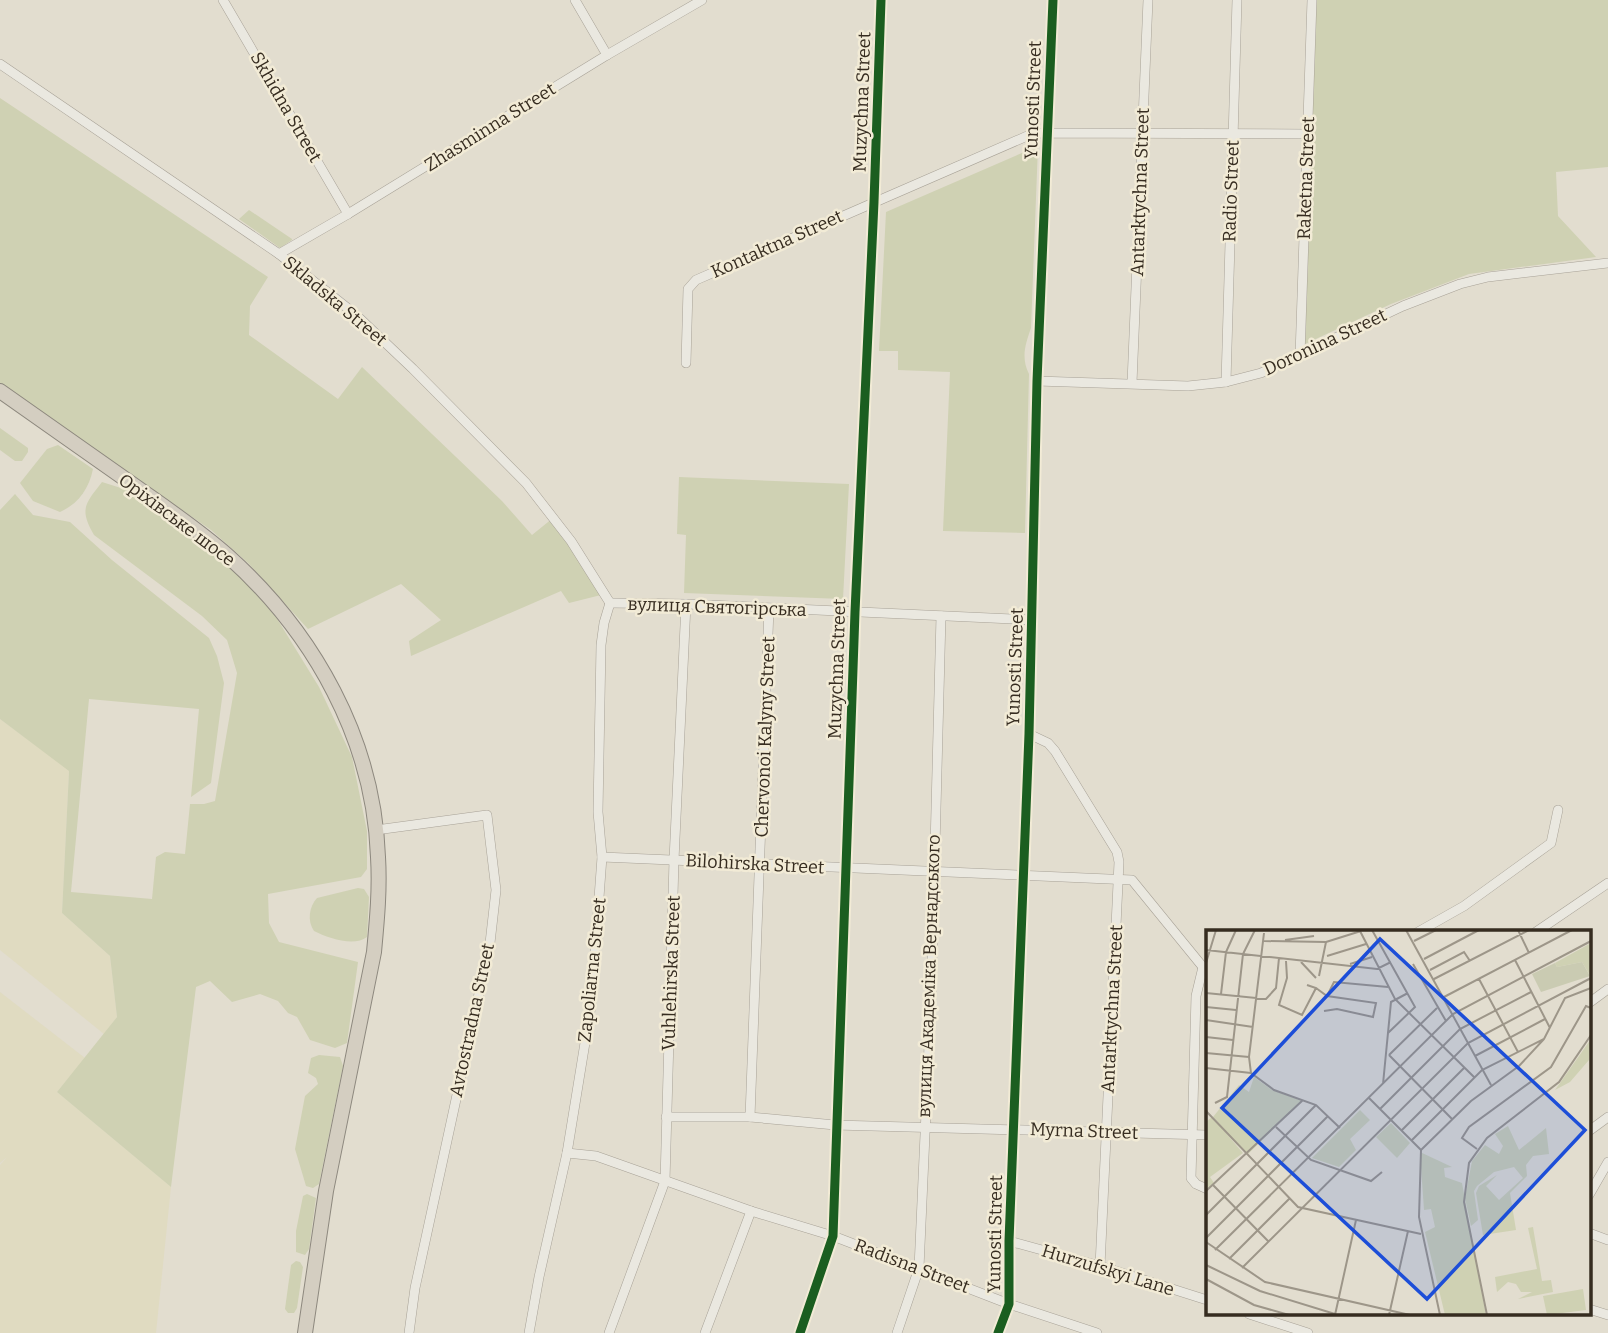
<svg xmlns="http://www.w3.org/2000/svg" width="1608" height="1333" font-family="Bitter,serif">
<rect width="100%" height="100%" fill="#e2ddcf"/>
<g fill="#e0dbc1">
<path d="M0,719L69,770L62,913L110,956L117,1017L104,1034L0,950Z"/>
<path d="M0,992L85,1058L57,1092L171,1187L156,1333H0V1165L7,1157L0,1163Z"/>
</g>
<g fill="#cfd1b3">
<path d="M1315,0H1608V167L1556,172L1558,216L1596,257L1469,274L1391,304L1303,345Z"/>
<path d="M0,98L268,277L250,306L249,335L338,399L362,367L502,501L532,535L553,518L605,594L569,603L561,591L411,656L409,641L441,620L401,584L308,629L248,563L211,530L0,384Z"/>
<path d="M1038,146L1031,328C1025,345 1021,358 1029,374L1025,533L943,531L950,372L898,370V351H879L886,212Z"/>
<path d="M249,210L292,239V240L280,248L239,219Z"/>
<path d="M0,428L28,448V452L22,461H15L0,450Z"/>
<path d="M58,445L93,469C89,489 78,504 60,512L33,501L20,483L47,449Z"/>
<path d="M679,477L849,484L843,599L684,593L686,535L677,534Z"/>
<path d="M102,482L124,489L238,573L276,617L319,687L352,757L367,831V869L361,877L268,894L269,923L279,942L358,962L347,1043L335,1048L310,1040L297,1017L288,1013L278,1001L260,994L232,1002L210,981L196,987L171,1187L57,1092L117,1017L110,956L62,913L69,771L0,719V510L15,494L33,515L70,522L112,560L209,638L217,656L224,683L211,783L191,797L199,709L89,699L71,892L152,899L156,857L165,852L185,854L190,804H204L215,801L237,673L227,640L202,616L94,535C79,509 85,504 102,482Z"/>
<path d="M358,888L364,889L369,897L367,937C354,947 328,938 314,931C307,921 309,907 317,898Z"/>
<path d="M319,1055L340,1057L343,1066L319,1184L313,1188L306,1186L295,1149L305,1096L318,1084L316,1078L308,1073L311,1058Z"/>
<path d="M307,1194L316,1198L309,1249L305,1255L296,1252V1231L303,1196Z"/>
<path d="M296,1261L300,1262L303,1267L297,1308L294,1313H288L285,1309L291,1265Z"/>
</g>
<g fill="none" stroke-linecap="round" stroke-linejoin="round">
<g stroke="#a8a297" stroke-width="10">
<g id="minor">
<path d="M223,0L348,214"/>
<path d="M575,0L607,55"/>
<path d="M0,64L279,254L355,314L413,369L526,483L571,541L610,603"/>
<path d="M279,254L348,214L607,55L702,0"/>
<path d="M1300,356L1312,0"/>
<path d="M686,363L688,289L696,280L1034,133L1307,134"/>
<path d="M1037,381L1188,386L1226,382L1261,373L1403,306L1460,284L1488,277L1608,263"/>
<path d="M1226,382L1237,0"/>
<path d="M1132,383L1148,0"/>
<path d="M610,603L686,604L1033,620"/>
<path d="M1029,734L1048,743L1055,751L1117,852L1119,862L1100,1266"/>
<path d="M376,830L487,815L496,890L490,943L415,1288L409,1333"/>
<path d="M602,857L1132,880L1207,972"/>
<path d="M1418,932L1464,906L1551,843L1558,810"/>
<path d="M1536,932L1608,883"/>
<path d="M1203,967L1196,996L1191,1178L1196,1184L1207,1189"/>
<path d="M1589,1003L1608,989"/>
<path d="M666,1117H750L835,1125L1207,1135"/>
<path d="M750,1117L769,608"/>
<path d="M1589,1131L1608,1117"/>
<path d="M567,1153L596,1156L751,1211L833,1236L1009,1304L1097,1333"/>
<path d="M1589,1195L1608,1162"/>
<path d="M1589,1233L1608,1240"/>
<path d="M1009,1241L1100,1266L1207,1300"/>
<path d="M1589,1309L1608,1315"/>
<path d="M1249,1314L1308,1333"/>
<path d="M529,1333L539,1277L567,1153L591,1006L602,857L598,812L601,645L604,623L610,603"/>
<path d="M609,1333L665,1181L674,860L686,604"/>
<path d="M705,1333L751,1211"/>
<path d="M800,1333L833,1236L855,612L874,202L881,0"/>
<path d="M897,1333L919,1268L931,1001L941,616"/>
<path d="M998,1333L1009,1304V1241L1029,734L1037,381L1053,0"/>
</g>
</g>
<g stroke="#8d887e" stroke-width="16">
<path id="highway" d="M0,391C45,423 90,454 135,486C166,508 199,530 228,556C314,633 374,740 378,857C380,889 377,920 374,952L326,1191L305,1333"/>
</g>
<use href="#minor" stroke="#eae8e0" stroke-width="9"/>
<use href="#highway" stroke="#d4cec1" stroke-width="14"/>
<g stroke="#f2ebd6" stroke-width="13">
<g id="cycleway">
<path d="M800,1333L833,1236L855,612L874,202L881,0"/>
<path d="M998,1333L1009,1304V1241L1029,734L1037,381L1053,0"/>
</g>
</g>
<use href="#cycleway" stroke="#1b5e20" stroke-width="9"/>
</g>
<g text-anchor="middle" stroke-width="5" stroke-linejoin="round" paint-order="stroke">
<g font-size="18" fill="#362c20" stroke="#f2ebd6">
<text transform="translate(1033 100) rotate(-88)" y="6">Yunosti Street</text>
<text transform="translate(862 102) rotate(-88)" y="6">Muzychna Street</text>
<text transform="translate(286 107) rotate(60)" y="6">Skhidna Street</text>
<text transform="translate(490 127) rotate(-32)" y="6">Zhasminna Street</text>
<text transform="translate(1306 178) rotate(-88)" y="6">Raketna Street</text>
<text transform="translate(1231 191) rotate(-88)" y="6">Radio Street</text>
<text transform="translate(1140 192) rotate(-88)" y="6">Antarktychna Street</text>
<text transform="translate(777 244) rotate(-24)" y="6">Kontaktna Street</text>
<text transform="translate(335 301) rotate(40)" y="6">Skladska Street</text>
<text transform="translate(1325 342) rotate(-25)" y="6">Doronina Street</text>
<text transform="translate(177 520) rotate(37)" y="6">Оріхівське шосе</text>
<text transform="translate(717 607) rotate(2)" y="6">вулиця Святогірська</text>
<text transform="translate(1015 667) rotate(-88)" y="6">Yunosti Street</text>
<text transform="translate(837 669) rotate(-88)" y="6">Muzychna Street</text>
<text transform="translate(765 737) rotate(-88)" y="6">Chervonoi Kalyny Street</text>
<text transform="translate(755 864) rotate(3)" y="6">Bilohirska Street</text>
<text transform="translate(592 970) rotate(-84)" y="6">Zapoliarna Street</text>
<text transform="translate(671 973) rotate(-88)" y="6">Vuhlehirska Street</text>
<text transform="translate(929 976) rotate(-88)" y="6">вулиця Академіка Вернадського</text>
<text transform="translate(1112 1009) rotate(-87)" y="6">Antarktychna Street</text>
<text transform="translate(472 1020) rotate(-78)" y="6">Avtostradna Street</text>
<text transform="translate(1084 1131) rotate(2)" y="6">Myrna Street</text>
<text transform="translate(995 1234) rotate(-89)" y="6">Yunosti Street</text>
<text transform="translate(912 1266) rotate(21)" y="6">Radisna Street</text>
<text transform="translate(1108 1270) rotate(17)" y="6">Hurzufskyi Lane</text>
</g>
</g>
<g transform="translate(1206 930)">
<rect width="385" height="385" fill="#e2ddcf"/>
<path d="M385,13V47L376,32L351,37L349,33ZM385,109L383,130L364,152L349,160ZM48,147L66,160L96,171L41,225L7,187L33,155L43,162ZM154,180L164,190L144,209L150,220L133,237L106,228ZM6,187L37,223L4,247L8,253L0,260V192ZM185,193L204,213L191,228L170,207ZM302,196L313,220L340,198L343,224L327,226L320,235L321,246L304,263L310,300L277,305L270,263L273,256L291,245L280,256L293,270L317,248L308,237L288,242L271,256L268,261L272,290L265,296L259,268L266,231L279,215L293,224L297,216L289,204ZM214,222L246,237L238,238L239,247L256,253L280,385H239L219,302L229,297L225,279L218,280ZM327,297L336,351L345,350L347,362L312,369L326,362H315L310,354L302,352L291,362L289,347L331,339L322,298ZM377,359L380,380L341,385L337,366Z" fill="#cfd1b3"/>
<path d="M376,32L384,46L335,62L326,44L349,33L351,37Z" fill="#cacbb2"/>
<path fill="none" stroke="#9d9689" stroke-width="2" d="M166,0L209,77L182,103M200,0L285,155M312,0L323,23M154,1L189,69L269,148M79,10L108,6M58,11L120,12M208,11L230,0M120,12L155,1M0,20L171,39L185,32M121,26L160,14M218,29L273,0M309,30L344,98M80,31L81,48L73,75L96,85L110,58L101,55M95,32L110,48M0,33L10,0M144,34L166,27M207,34L240,91M224,40L258,22L264,31M113,46L120,12M228,49L323,0M273,49L312,122M110,58L121,66L170,73L167,87L131,79L118,81M0,63L60,69L70,58L73,28M15,64L20,22L30,0M121,66L128,52L182,57M238,67L366,0M0,77L30,80M0,90L47,97M0,107L27,110M0,123L43,127M183,125L246,189M183,125L231,78M269,126L339,89M0,138L45,143M45,143L43,127L58,3M45,143L68,160L110,175L134,198M177,154L185,72L202,63M163,168L215,220M9,173L21,167L37,24L49,0M174,179L254,99L325,62M0,181L92,277L215,304M70,197L105,230L165,251L176,242M195,201L258,138M205,211L276,140L338,109L359,68L385,58M271,219L256,208L263,197L345,137L380,76L385,78M215,220L265,171L313,136L338,109M215,220L213,287L234,385M7,255L62,311M0,261L97,170M0,285L110,175M0,308L122,186M0,312L59,352L204,385M9,320L247,84L385,11M23,329L83,269M0,335L54,361L129,384M36,338L262,113L385,48M0,349L48,375L83,385M129,385L150,290M183,385L202,301M281,385L258,272L263,233L281,208L353,152L385,105"/>
<path fill="#1d4ed8" fill-opacity="0.15" stroke="#1d4ed8" stroke-width="3.5" d="M174,9L379,200L221,369L16,178Z"/>
<rect width="385" height="385" fill="none" stroke="#362c20" stroke-width="3.5"/>
</g>
</svg>
